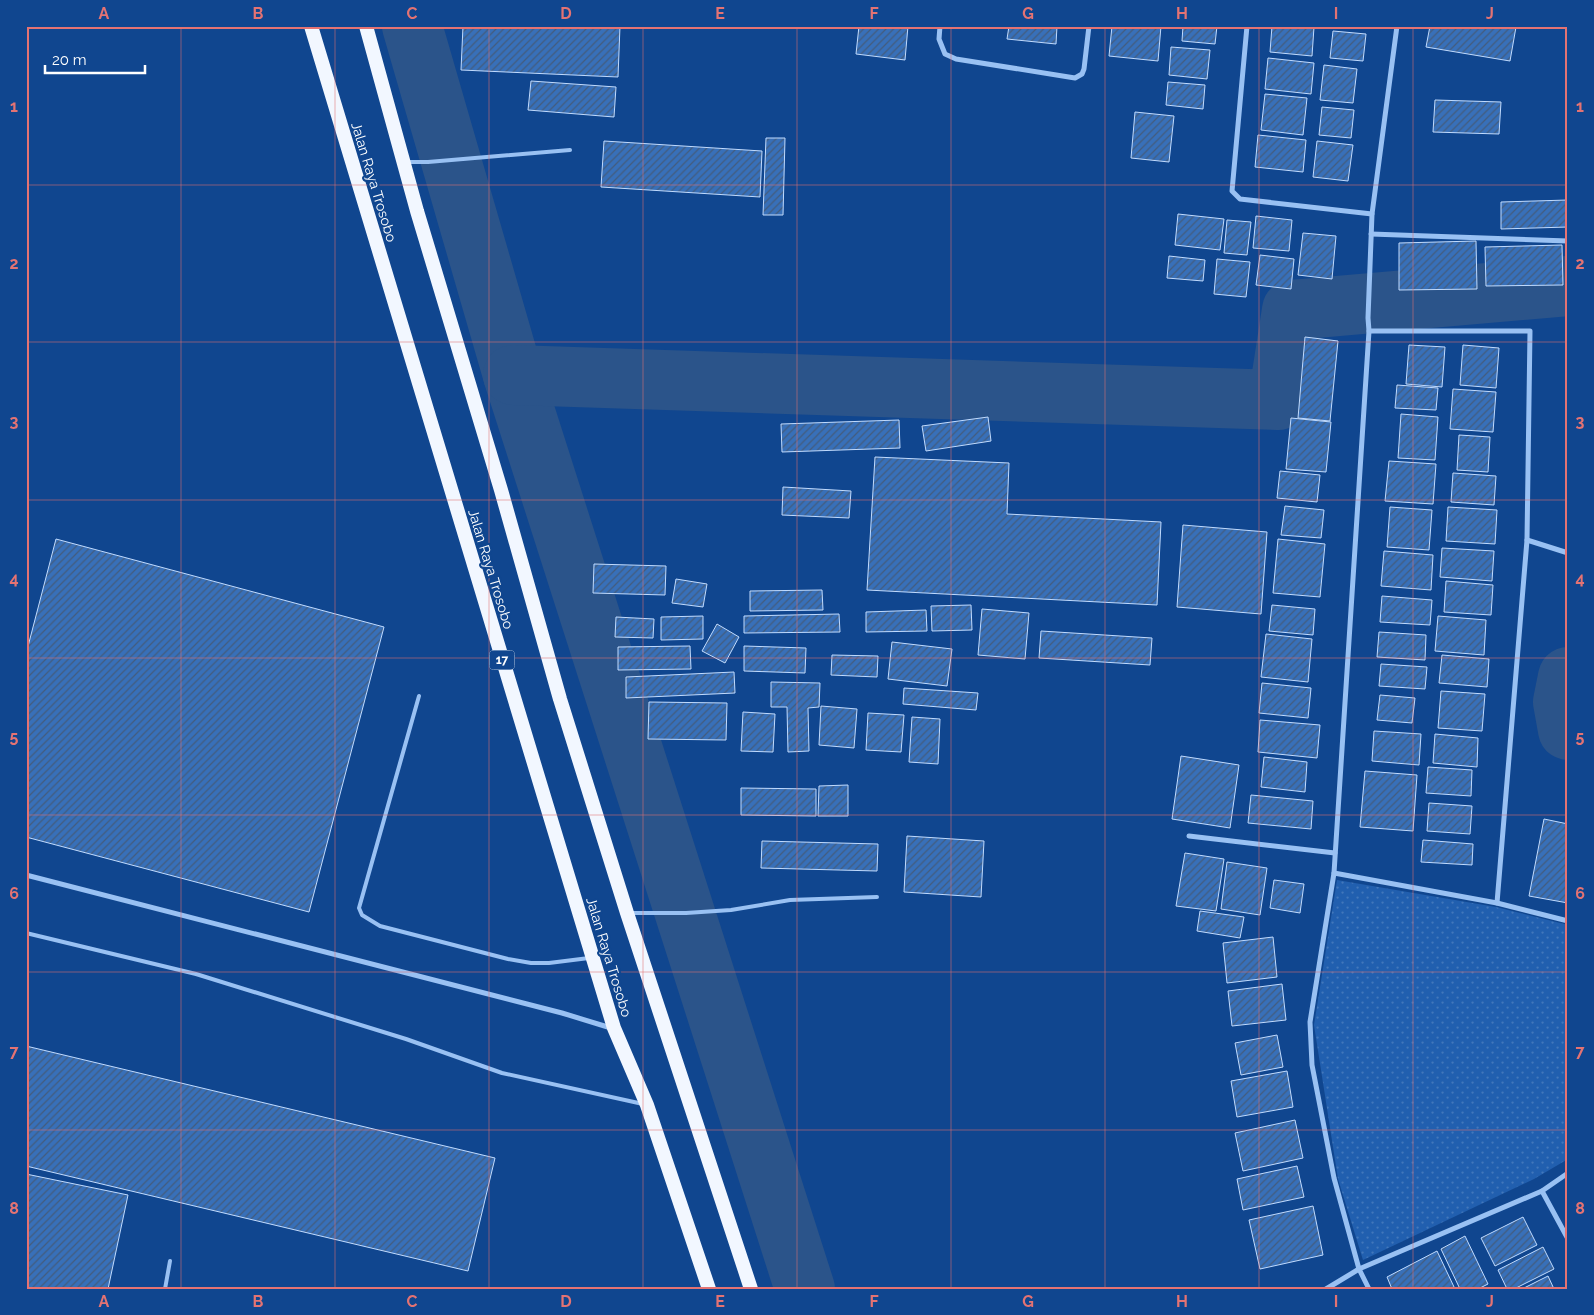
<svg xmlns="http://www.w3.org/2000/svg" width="1594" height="1315" font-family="Raleway,sans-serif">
<defs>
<pattern id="green-dots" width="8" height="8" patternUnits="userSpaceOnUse" patternTransform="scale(1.25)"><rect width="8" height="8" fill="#215faf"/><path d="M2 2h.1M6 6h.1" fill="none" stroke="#4277bb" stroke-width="1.8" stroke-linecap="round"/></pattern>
<pattern id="building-hatch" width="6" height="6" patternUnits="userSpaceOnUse" patternTransform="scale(1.25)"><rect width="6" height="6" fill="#3870b9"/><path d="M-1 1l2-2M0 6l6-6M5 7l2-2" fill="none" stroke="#435c7d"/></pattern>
</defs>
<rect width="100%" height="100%" fill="#10468f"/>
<path fill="url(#green-dots)" d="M1337,880L1496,907L1568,925V1159L1534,1179L1363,1260L1338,1179L1314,1025Z"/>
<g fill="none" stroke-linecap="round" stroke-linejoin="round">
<g stroke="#2b548a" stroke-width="60">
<path d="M412,26L513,375L805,1289"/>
<path d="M513,375L1278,400L1292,310L1568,286"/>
<path d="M1568,677L1563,702L1568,730"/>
</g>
</g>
<g fill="url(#building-hatch)" stroke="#c1dbfe">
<path d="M463,26H620L618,77L461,70Z"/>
<path d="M859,26H908L905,60L856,54Z"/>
<path d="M1009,26H1057L1056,44L1007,39Z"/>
<path d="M1112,26H1161L1158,61L1109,56Z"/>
<path d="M1183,26H1217L1215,44L1182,41Z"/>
<path d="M1272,26L1314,27L1312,56L1270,52Z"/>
<path d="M1430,26L1516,27L1510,61L1426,47Z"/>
<path d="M1333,31L1366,34L1363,61L1330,58Z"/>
<path d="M1171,47L1210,50L1207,79L1169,75Z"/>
<path d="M1268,58L1314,63L1311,94L1265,89Z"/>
<path d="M1324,65L1357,69L1353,103L1320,100Z"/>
<path d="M531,81L616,87L614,117L528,110Z"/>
<path d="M1168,82L1205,85L1203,109L1166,105Z"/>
<path d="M1265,94L1307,98L1303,135L1261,130Z"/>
<path d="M1435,100L1501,102L1499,134L1433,132Z"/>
<path d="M1322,107L1354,110L1351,138L1319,135Z"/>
<path d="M1135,112L1174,116L1169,162L1131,158Z"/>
<path d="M1258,135L1306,140L1303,172L1255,167Z"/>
<path d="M766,138H785L783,215H763Z"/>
<path d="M604,141L762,151L760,197L601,187Z"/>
<path d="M1317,141L1353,145L1348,181L1313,177Z"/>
<path d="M1568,200V227L1501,229V202Z"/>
<path d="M1178,214L1224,219L1220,250L1175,245Z"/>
<path d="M1256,216L1292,220L1289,251L1253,248Z"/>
<path d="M1227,220L1251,222L1247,255L1224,253Z"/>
<path d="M1303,233L1336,236L1332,279L1298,275Z"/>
<path d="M1476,241L1477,289L1399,290V243Z"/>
<path d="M1562,245L1563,285L1486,286L1485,247Z"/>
<path d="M1260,255L1294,259L1291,289L1256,285Z"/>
<path d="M1169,256L1205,260L1203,281L1167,278Z"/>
<path d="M1217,259L1250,262L1246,297L1214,294Z"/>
<path d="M1305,337L1338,341L1330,421L1298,418Z"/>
<path d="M1409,345L1445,347L1442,387L1406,384Z"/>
<path d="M1463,345L1499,348L1496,388L1460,385Z"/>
<path d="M1397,385L1438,388L1436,410L1395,408Z"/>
<path d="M1453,389L1496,392L1493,432L1450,429Z"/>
<path d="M1401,414L1438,417L1435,460L1398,458Z"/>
<path d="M988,417L991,441L926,451L922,426Z"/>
<path d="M1291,418L1331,422L1326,472L1286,469Z"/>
<path d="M899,420L900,448L782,452L781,424Z"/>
<path d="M1459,435L1490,437L1488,472L1457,470Z"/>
<path d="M875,457L1009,463L1007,514L1161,522L1157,605L867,590Z"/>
<path d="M1389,461L1436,464L1433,504L1385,501Z"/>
<path d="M1280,471L1320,475L1317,502L1277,498Z"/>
<path d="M1453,473L1496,476L1494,505L1451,502Z"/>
<path d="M783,487L851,491L849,518L782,515Z"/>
<path d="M1285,506L1324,510L1321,538L1281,535Z"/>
<path d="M1390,507L1432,510L1429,550L1387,547Z"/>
<path d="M1448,507L1497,510L1495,544L1446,541Z"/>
<path d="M1183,525L1267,532L1261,614L1177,607Z"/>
<path d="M56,539L384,627L309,912L26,837V654Z"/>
<path d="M1278,539L1325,544L1320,597L1273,593Z"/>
<path d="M1442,548L1494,551L1492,581L1440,577Z"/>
<path d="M1384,551L1433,555L1431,590L1381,586Z"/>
<path d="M594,564L666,566L665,595L593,593Z"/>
<path d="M676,579L707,584L703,607L672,603Z"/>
<path d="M1446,581L1493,585L1491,615L1444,612Z"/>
<path d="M822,590L823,610L750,611V591Z"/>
<path d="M1382,596L1432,600L1430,625L1380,622Z"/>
<path d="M971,605L972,630L932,631L931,606Z"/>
<path d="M1272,605L1315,609L1313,635L1269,631Z"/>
<path d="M982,609L1029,613L1025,659L978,655Z"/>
<path d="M926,610L927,631L866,632V612Z"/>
<path d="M839,614L840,632L744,633V616Z"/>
<path d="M703,616V639L661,640V617Z"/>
<path d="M1438,616L1486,620L1484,655L1435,651Z"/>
<path d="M616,617L654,619L653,638L615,637Z"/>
<path d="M717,624L739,637L725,663L702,651Z"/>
<path d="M1041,631L1152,638L1150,665L1039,658Z"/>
<path d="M1379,632L1426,635L1425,660L1377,657Z"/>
<path d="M1266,634L1312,639L1308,682L1261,677Z"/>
<path d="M892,642L952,649L947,686L888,679Z"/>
<path d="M690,646L691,669L618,670V647Z"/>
<path d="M744,646L806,648L805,673L744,671Z"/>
<path d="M832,655L878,656L877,677L831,675Z"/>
<path d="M1442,655L1489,659L1487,687L1439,683Z"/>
<path d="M1381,664L1427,667L1425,689L1379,686Z"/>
<path d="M734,672L735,693L626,698V677Z"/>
<path d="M771,682L820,683L819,707L808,708L809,751L788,752L787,707H771Z"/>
<path d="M1262,683L1311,688L1308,718L1259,713Z"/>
<path d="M904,688L978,693L976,710L903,704Z"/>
<path d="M1441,691L1485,694L1482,731L1438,728Z"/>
<path d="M1380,695L1415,698L1412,723L1377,720Z"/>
<path d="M649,702L727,703L726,740L648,739Z"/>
<path d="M821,706L857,709L854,748L819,745Z"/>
<path d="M743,712L775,714L773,752L741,751Z"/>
<path d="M868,713L904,715L901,752L866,750Z"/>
<path d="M912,717L940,719L938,764L909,762Z"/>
<path d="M1260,720L1320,725L1317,758L1258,752Z"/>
<path d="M1374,731L1421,734L1419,765L1372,761Z"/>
<path d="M1435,734L1478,738L1477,767L1433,763Z"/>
<path d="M1181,756L1239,765L1230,828L1172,819Z"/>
<path d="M1264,757L1307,762L1305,792L1261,787Z"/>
<path d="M1428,767L1472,770L1471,796L1426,793Z"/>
<path d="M1365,771L1417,775L1413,831L1360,827Z"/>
<path d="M848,785V816H818L819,786Z"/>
<path d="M741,788L816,789V816L741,815Z"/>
<path d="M1251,795L1313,801L1311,829L1248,823Z"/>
<path d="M1429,803L1472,806L1470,834L1427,831Z"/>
<path d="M1544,819L1568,824V903L1529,896Z"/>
<path d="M907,836L984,841L981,897L904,892Z"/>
<path d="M1423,840L1473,844L1472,865L1421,862Z"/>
<path d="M762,841L878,844L877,871L761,868Z"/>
<path d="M1185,853L1224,859L1216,911L1176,906Z"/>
<path d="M1227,862L1267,868L1260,915L1221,909Z"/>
<path d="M1274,880L1304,884L1300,913L1270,908Z"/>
<path d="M1200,911L1244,917L1240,938L1197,931Z"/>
<path d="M1273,937L1277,977L1227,983L1223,943Z"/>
<path d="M1282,984L1286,1020L1232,1026L1228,991Z"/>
<path d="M1277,1035L1283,1067L1241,1075L1235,1043Z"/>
<path d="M26,1046L495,1158L468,1271L26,1166Z"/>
<path d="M1287,1071L1293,1107L1237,1117L1231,1081Z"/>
<path d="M1295,1120L1303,1158L1243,1171L1235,1133Z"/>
<path d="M1297,1166L1304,1197L1243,1210L1237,1179Z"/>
<path d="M26,1174L128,1195L108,1289H26Z"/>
<path d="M1313,1206L1323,1255L1260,1269L1249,1220Z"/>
<path d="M1523,1217L1537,1245L1495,1266L1481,1238Z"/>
<path d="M1465,1236L1488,1284L1478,1289H1460L1441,1249Z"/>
<path d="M1543,1247L1554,1269L1514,1289H1507L1498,1270Z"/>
<path d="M1437,1251L1455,1289H1392L1387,1277Z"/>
<path d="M1548,1276L1554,1289H1522Z"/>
</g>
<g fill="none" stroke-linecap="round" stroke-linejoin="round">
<g stroke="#99c1f3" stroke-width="4">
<path d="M406,162H428L570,150"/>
<path d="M419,696L359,908L362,915L380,926L508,959L531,963H549L589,958"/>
<path d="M631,913H686L731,910L790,900L877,897"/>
<path d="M26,933L196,974L406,1039L502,1073L643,1104"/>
<path d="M165,1289L170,1261"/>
</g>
<g stroke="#99c1f3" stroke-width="5">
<path d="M940,26L939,39L945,54L956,59L1075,78L1082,74L1084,69L1089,26"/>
<path d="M1247,26L1232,191L1240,199L1372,214"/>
<path d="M1371,234L1568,241"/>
<path d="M1369,331H1530L1527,540L1497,903"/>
<path d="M1527,540L1568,553"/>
<path d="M1189,836L1335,853"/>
<path d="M1334,873L1497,903L1568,921"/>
<path d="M26,875L562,1013L611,1028"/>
<path d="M1542,1191L1568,1239"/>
<path d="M1326,1289L1359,1269L1542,1191L1568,1173"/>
<path d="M1369,1289L1359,1269L1334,1178L1312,1065L1310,1022L1334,873L1369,331L1368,318L1372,214L1397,26"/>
</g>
<g stroke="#f2f7ff" stroke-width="14">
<path d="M311,26L614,1028L647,1105L709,1289"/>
<path d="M366,26L417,211L501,490L560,699L627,913L751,1289"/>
</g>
</g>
<path fill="none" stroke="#e47373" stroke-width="1" stroke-opacity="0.55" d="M181,26V1289M335,26V1289M489,26V1289M643,26V1289M797,26V1289M951,26V1289M1105,26V1289M1259,26V1289M1413,26V1289M26,185H1568M26,342H1568M26,500H1568M26,658H1568M26,815H1568M26,972H1568M26,1130H1568"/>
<g text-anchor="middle" stroke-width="4.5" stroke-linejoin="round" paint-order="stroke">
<rect fill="#10468f" stroke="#b7c8dd" stroke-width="1" x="489.5" y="650.5" width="25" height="19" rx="4"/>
<g font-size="12" font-weight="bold" fill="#fff">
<text x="502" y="664">17</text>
</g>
<g font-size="14" fill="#fff" stroke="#10468f">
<text transform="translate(374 182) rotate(73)" y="5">Jalan Raya Trosobo</text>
<text transform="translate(491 569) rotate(73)" y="5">Jalan Raya Trosobo</text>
<text transform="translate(609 957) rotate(73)" y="5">Jalan Raya Trosobo</text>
</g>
</g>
<rect width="1594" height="1315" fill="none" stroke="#10468f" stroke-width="55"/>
<path d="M45 65v8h100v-8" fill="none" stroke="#ffffff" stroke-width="2.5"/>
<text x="52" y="65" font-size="15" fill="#ffffff" stroke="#10468f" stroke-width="4" paint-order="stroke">20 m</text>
<rect x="28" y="28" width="1538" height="1260" fill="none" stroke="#e47373" stroke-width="2"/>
<g font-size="16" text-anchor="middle" font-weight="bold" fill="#e47373">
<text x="104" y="19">A</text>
<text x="258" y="19">B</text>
<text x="412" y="19">C</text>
<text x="566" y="19">D</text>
<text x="720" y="19">E</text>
<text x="874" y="19">F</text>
<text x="1028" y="19">G</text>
<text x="1182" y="19">H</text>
<text x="1336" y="19">I</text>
<text x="1490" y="19">J</text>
<text x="14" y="112">1</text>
<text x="1580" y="112">1</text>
<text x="14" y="269">2</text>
<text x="1580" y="269">2</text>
<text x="14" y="427">3</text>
<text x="1580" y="427">3</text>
<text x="14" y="584">4</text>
<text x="1580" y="584">4</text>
<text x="14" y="742">5</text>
<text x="1580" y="742">5</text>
<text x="14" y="899">6</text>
<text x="1580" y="899">6</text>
<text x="14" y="1057">7</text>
<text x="1580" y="1057">7</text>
<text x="14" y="1214">8</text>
<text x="1580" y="1214">8</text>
<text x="104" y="1307">A</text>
<text x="258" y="1307">B</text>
<text x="412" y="1307">C</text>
<text x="566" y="1307">D</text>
<text x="720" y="1307">E</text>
<text x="874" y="1307">F</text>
<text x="1028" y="1307">G</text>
<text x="1182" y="1307">H</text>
<text x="1336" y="1307">I</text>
<text x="1490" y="1307">J</text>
</g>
</svg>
